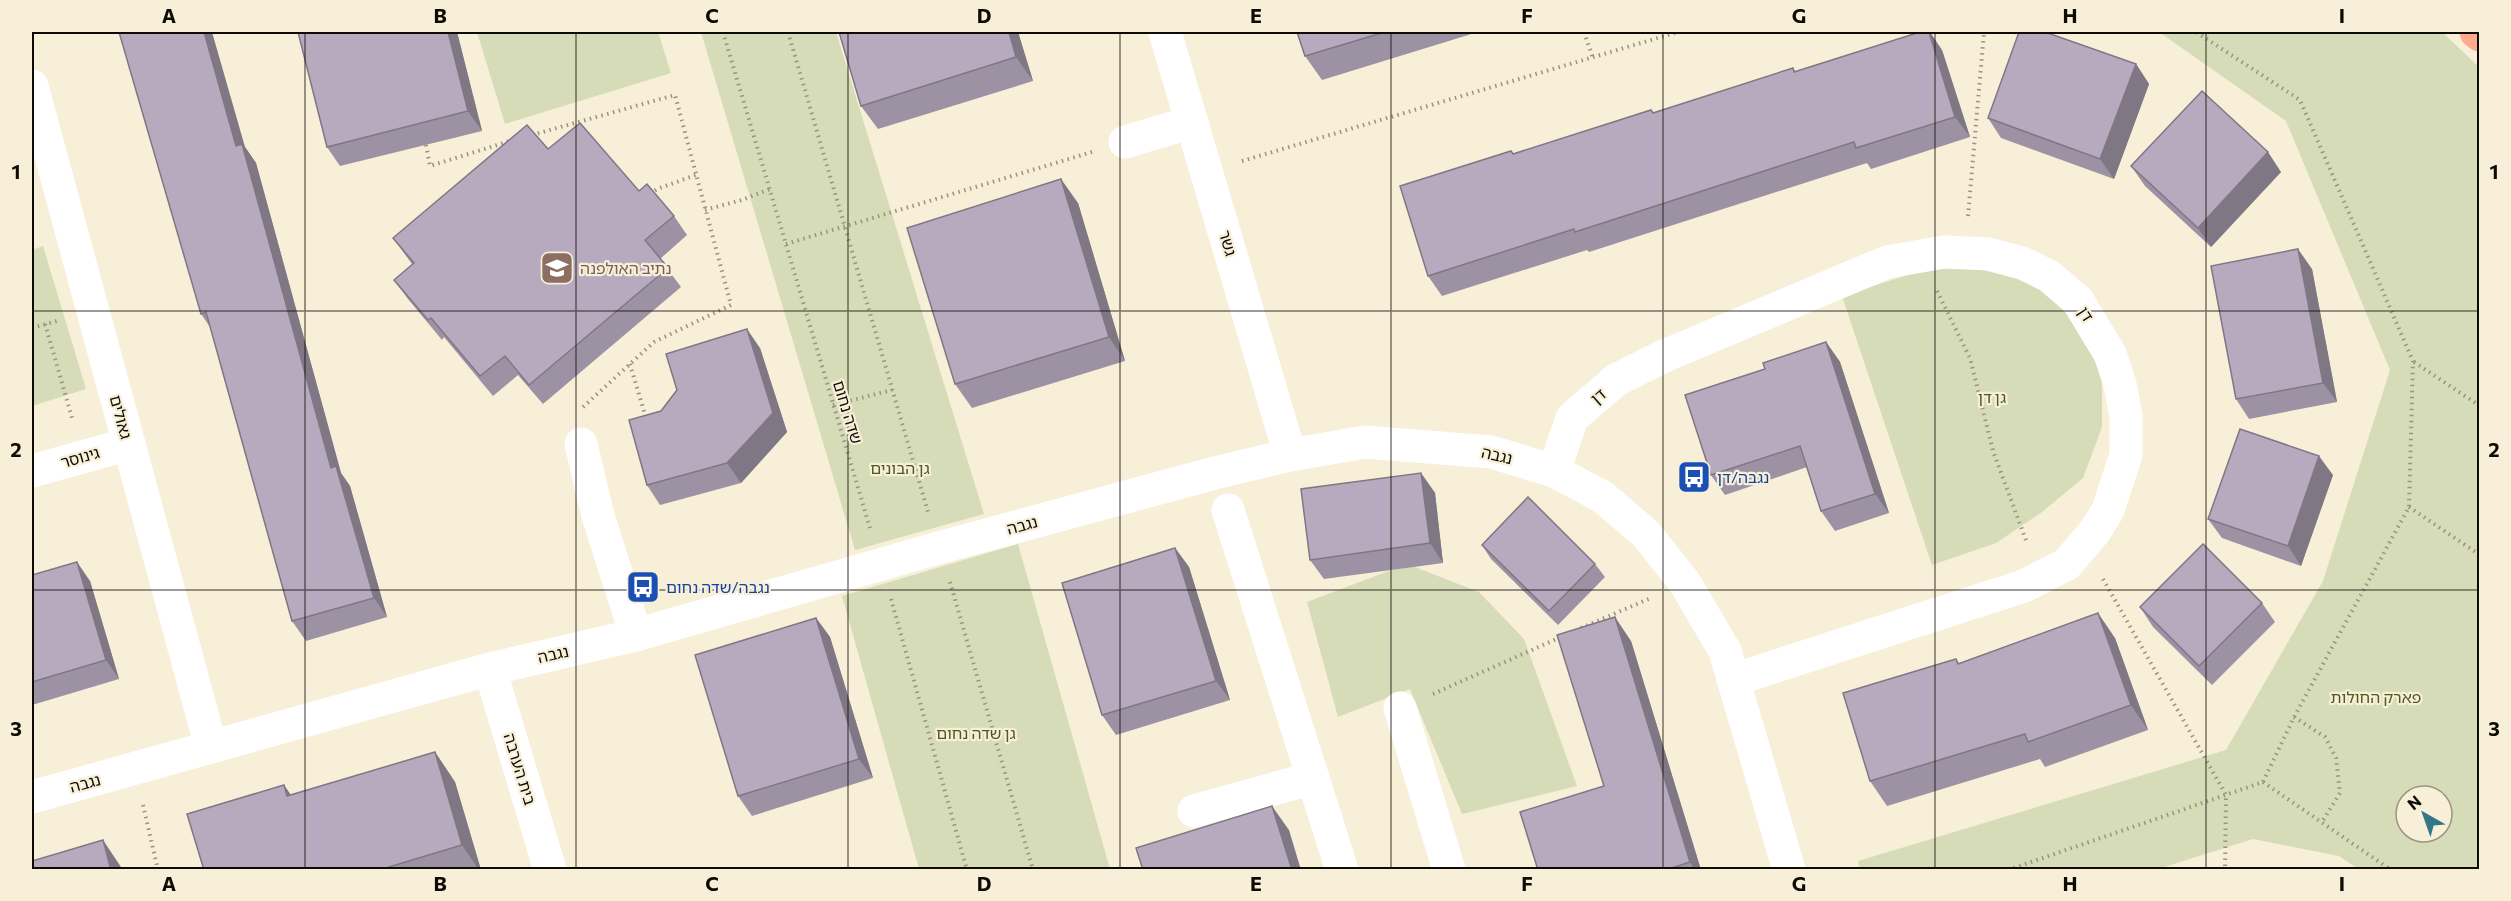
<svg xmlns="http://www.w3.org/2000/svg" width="2511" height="901" font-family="Commissioner,'Noto Sans Hebrew',sans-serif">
<rect width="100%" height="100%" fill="#f7efd8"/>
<g fill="#d5dcb7" fill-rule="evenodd">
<path d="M477,32H658L671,73L505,124Z"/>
<path d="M701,32H836L984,514L855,550Z"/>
<path d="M2159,32H2442L2479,67V869H2358L2339,856L2253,839L2158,869H1860L1858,861L2226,750L2323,581L2390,370L2286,121ZM2406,796H2442V832H2406Z"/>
<path d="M43,246L86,389L32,406V250Z"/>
<path d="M1993,264L2049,295L2085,333L2102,372V427L2083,478L2042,512L1996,543L1932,565L1842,296L1930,268Z"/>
<path d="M1018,544L1110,869H919L842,596Z"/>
<path d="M1407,564L1479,592L1524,639L1577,786L1462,814L1410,689L1338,717L1307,602Z"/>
</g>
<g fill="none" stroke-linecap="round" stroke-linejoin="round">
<g stroke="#999383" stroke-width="4" stroke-dasharray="1.5 4.5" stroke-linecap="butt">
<path d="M723,32L870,528"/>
<path d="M788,32L928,512"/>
<path d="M1584,32L1593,58"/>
<path d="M532,135L675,95L731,305L654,342L583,407"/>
<path d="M426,145L430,166L510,141"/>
<path d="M1242,161L1678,32"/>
<path d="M650,194L657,189L696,175"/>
<path d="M705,210L742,200L770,189"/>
<path d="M1968,216L1984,32"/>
<path d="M786,244L1092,152"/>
<path d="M1937,291L1970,358L1993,451L2027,543"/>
<path d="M45,324L73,421"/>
<path d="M32,328L57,321"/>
<path d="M2414,362L2480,406"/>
<path d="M630,364L646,418"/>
<path d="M833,405L892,390"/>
<path d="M2409,507L2480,555"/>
<path d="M2103,579L2226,795L2225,870"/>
<path d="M950,582L1033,870"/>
<path d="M891,599L967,870"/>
<path d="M1581,628L1651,598"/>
<path d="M1433,694L1561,637"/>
<path d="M2294,717L2325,737L2336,758L2340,793L2322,822"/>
<path d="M2263,782L2391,870"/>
<path d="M143,805L158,870"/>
<path d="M2008,870L2263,782L2294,717L2409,507L2413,361L2300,100L2196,32"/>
</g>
<g stroke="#fff" stroke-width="33">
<path d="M1165,32L1290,455"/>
<path d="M32,86L211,747"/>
<path d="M1125,142L1192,122"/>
<path d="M581,444L598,516L636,635"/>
<path d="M32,471L129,444"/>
<path d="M1554,471L1572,418L1616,380L1662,357L1887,262L1944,252L1988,254L2022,263L2049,276L2078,301L2110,354L2120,384L2126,416V455L2108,510L2095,531L2067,564L2024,586L1733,680"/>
<path d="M1228,510L1342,870"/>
<path d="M490,669L550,870"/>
<path d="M1400,708L1449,870"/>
<path d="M32,797L490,669L636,635L938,548L1215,473L1290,455L1365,442L1491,452L1554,471L1603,497L1646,534L1685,583L1725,651L1789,870"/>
<path d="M1194,811L1313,778"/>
</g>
<path stroke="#fdaa8d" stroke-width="33" d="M2476,32L2480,35"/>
</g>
<g fill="#9d92a3">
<path d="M457,32L482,131L340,166L327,147Z"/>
<path d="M839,32H1018L1033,81L878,129L861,106Z"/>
<path d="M1297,32H1478L1322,80L1305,56Z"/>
<path d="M1942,50L1970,137L1871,169L1867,163L1589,252L1587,250L1442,296L1428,276L1511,151L1514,154L1651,110L1654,113L1793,68L1796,72Z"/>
<path d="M2136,64L2149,84L2114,179L2001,138L1988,118Z"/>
<path d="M245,147L256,163L341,473L350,486L387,617L306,641L292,621L210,327L201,314Z"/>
<path d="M548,149L639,191L674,216L687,235L660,259L681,287L543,404L518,375L493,396L444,337L442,340L408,299L394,280L412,264L393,238Z"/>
<path d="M2131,166L2281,172L2211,247L2145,186Z"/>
<path d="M1078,203L1125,361L972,408L955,384Z"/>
<path d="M2312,269L2337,402L2249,419L2236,399Z"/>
<path d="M1826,342L1840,362L1889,513L1835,531L1821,511L1807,467L1725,495L1711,475L1765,369Z"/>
<path d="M760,348L787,432L741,483L660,505L647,485L661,411Z"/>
<path d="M1421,473L1435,493L1443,563L1324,579L1310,560Z"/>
<path d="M2333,475L2301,566L2222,538L2208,519Z"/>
<path d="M1482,545L1595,564L1605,577L1558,625L1491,559Z"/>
<path d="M1175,548L1189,567L1230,700L1116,735L1102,715Z"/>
<path d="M32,575L90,581L119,679L32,705Z"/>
<path d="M2262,603L2275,622L2212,685L2153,627L2140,607Z"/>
<path d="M816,618L830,637L873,778L752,816L738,796Z"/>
<path d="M2115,638L2148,730L2045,767L2040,759L1887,806L1870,781L1956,659L1959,663Z"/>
<path d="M1631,641L1701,870H1538L1604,786Z"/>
<path d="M435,752L455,782L481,870H204L291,795Z"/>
</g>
<g fill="#807785">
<path d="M204,32H212L245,147L256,163L341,473L350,486L387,617L374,598L331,468L236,146Z"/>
<path d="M448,32H457L482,131L468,111Z"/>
<path d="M1009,32H1018L1033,81L1016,57Z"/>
<path d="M1929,32H1930L1942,50L1970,137L1955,117Z"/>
<path d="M2136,64L2149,84L2114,179L2100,159Z"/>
<path d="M2268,152L2281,172L2211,247L2198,228Z"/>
<path d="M1061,179L1078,203L1125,361L1109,337Z"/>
<path d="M2298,249L2312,269L2337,402L2323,383Z"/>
<path d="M747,329L760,348L787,432L741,483L727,463Z"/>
<path d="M1826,342L1840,362L1889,513L1875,494Z"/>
<path d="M2319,456L2333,475L2301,566L2288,546Z"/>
<path d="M1421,473L1435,493L1443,563L1430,543Z"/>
<path d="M1175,548L1189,567L1230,700L1216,681Z"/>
<path d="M77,562L90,581L119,679L106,660Z"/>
<path d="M2098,613L2115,638L2148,730L2131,705Z"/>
<path d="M1615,617L1631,641L1701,870H1695L1690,862Z"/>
<path d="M816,618L830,637L873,778L859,759Z"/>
<path d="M435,752L455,782L481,870H479L462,845Z"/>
<path d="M284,785L305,815L287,796Z"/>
<path d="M1272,806L1289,830L1301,870H1292Z"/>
<path d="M103,840L123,870H111Z"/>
</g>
<g fill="#b7aabe" stroke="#807785" stroke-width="1.5">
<path d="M119,32H204L236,146L242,144L331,468L336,466L374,598L292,621L206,312L201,314Z"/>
<path d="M298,32H448L468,111L327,147Z"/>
<path d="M839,32H1009L1016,57L861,106Z"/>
<path d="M1297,32H1385L1305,56Z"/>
<path d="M1920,32H1929L1955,117L1856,148L1854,142L1575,232L1574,229L1428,276L1400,186L1511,151L1513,154L1651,110L1653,113L1793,68L1794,72Z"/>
<path d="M2019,32H2045L2136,64L2100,159L1988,118Z"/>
<path d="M2202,91L2268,152L2198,228L2131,166Z"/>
<path d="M580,123L639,191L647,184L674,216L645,240L668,268L529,385L505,356L480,376L431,318L428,320L394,280L414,263L393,238L527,125L548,149Z"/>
<path d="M1061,179L1109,337L955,384L907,228Z"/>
<path d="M2298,249L2323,383L2236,399L2211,266Z"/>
<path d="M747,329L773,413L727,463L647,485L629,420L661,411L677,390L666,354Z"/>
<path d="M1826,342L1875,494L1821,511L1800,446L1711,475L1685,395L1765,369L1763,363Z"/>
<path d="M2240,429L2319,456L2288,546L2208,519Z"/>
<path d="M1421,473L1430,543L1310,560L1301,489Z"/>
<path d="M1528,497L1595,564L1549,611L1482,545Z"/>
<path d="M2203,544L2262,603L2199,666L2140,607Z"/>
<path d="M1175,548L1216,681L1102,715L1062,583Z"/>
<path d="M77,562L106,660L32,682V575Z"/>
<path d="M2098,613L2131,705L2028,742L2025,734L1870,781L1843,693L1956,659L1958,664Z"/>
<path d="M1615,617L1690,862L1666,870H1538L1520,812L1604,786L1557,635Z"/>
<path d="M816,618L859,759L738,796L695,655Z"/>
<path d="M435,752L462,845L379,870H204L187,814L284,785L287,796Z"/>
<path d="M1272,806L1292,870H1143L1136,848Z"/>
<path d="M103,840L111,870H32V861Z"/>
</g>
<path fill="none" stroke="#0e0b05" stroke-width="1.5" stroke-opacity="0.55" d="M305,32V870M576,32V870M848,32V870M1120,32V870M1391,32V870M1663,32V870M1935,32V870M2206,32V870M32,311H2480M32,590H2480"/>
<defs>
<g id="school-square" transform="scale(1.725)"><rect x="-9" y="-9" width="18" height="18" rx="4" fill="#8d6e63" stroke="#f7efd8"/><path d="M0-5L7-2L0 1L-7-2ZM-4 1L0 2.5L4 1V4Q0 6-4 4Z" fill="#fff"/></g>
<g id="bus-square" transform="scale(1.725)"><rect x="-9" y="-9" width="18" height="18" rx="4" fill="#1a4fb4" stroke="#f7efd8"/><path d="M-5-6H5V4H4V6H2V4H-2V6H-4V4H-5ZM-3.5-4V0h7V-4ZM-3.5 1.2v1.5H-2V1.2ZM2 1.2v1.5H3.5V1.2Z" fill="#fff"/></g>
</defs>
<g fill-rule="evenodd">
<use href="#school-square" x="557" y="268"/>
<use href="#bus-square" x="1694" y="477"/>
<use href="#bus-square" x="643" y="587"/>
</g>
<g text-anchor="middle" stroke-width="4.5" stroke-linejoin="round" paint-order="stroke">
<g font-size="16" fill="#0e0b05" stroke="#f7efd8">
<text transform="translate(1228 243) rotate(74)" y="6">גשר</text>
<text transform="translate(2086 314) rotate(57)" y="6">דן</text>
<text transform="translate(1598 396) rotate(-41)" y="6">דן</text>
<text transform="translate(848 412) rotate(73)" y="6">שדה נחום</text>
<text transform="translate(121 417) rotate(75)" y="6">גאולים</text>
<text transform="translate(1497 455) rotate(13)" y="6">נגבה</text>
<text transform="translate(80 457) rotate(-16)" y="6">גינוסר</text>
<text transform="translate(1022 525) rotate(-15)" y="6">נגבה</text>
<text transform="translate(553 654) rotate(-13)" y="6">נגבה</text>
<text transform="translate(520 769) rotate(73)" y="6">בית הערבה</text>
<text transform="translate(85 783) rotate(-15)" y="6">נגבה</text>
</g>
<g font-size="16" fill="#785e54" stroke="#f7efd8" text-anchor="start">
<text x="580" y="274">נתיב האולפנה</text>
</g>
<g font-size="16" fill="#515a1d" stroke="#f7efd8">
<text x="1992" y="403">גן דן</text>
<text x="900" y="474">גן הבונים</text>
<text x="2376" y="703">פארק החולות</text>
<text x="976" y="739">גן שדה נחום</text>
</g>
<g font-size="16" fill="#164399" stroke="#f7efd8" text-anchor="start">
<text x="1717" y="483">נגבה/דן</text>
<text x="666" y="593">נגבה/שדה נחום</text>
</g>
</g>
<rect width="2511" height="901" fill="none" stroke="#f7efd8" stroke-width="66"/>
<g transform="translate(2424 814) rotate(320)"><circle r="28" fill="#f7efd8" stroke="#9a9484" stroke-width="1.5"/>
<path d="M0-4.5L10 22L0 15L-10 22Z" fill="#347588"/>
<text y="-9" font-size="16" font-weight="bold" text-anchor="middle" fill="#0e0b05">N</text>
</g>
<rect x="33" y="33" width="2445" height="835" fill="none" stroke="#0e0b05" stroke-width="2"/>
<g font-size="20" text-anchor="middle" font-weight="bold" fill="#0e0b05">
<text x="169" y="23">A</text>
<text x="440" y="23">B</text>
<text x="712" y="23">C</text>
<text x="984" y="23">D</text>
<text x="1256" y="23">E</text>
<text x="1527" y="23">F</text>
<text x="1799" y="23">G</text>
<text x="2070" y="23">H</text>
<text x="2342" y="23">I</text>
<text x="16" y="179">1</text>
<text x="2494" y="179">1</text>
<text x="16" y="457">2</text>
<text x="2494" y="457">2</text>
<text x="16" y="736">3</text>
<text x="2494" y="736">3</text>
<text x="169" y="891">A</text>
<text x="440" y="891">B</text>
<text x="712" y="891">C</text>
<text x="984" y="891">D</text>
<text x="1256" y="891">E</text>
<text x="1527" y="891">F</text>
<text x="1799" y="891">G</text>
<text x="2070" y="891">H</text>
<text x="2342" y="891">I</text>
</g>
</svg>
